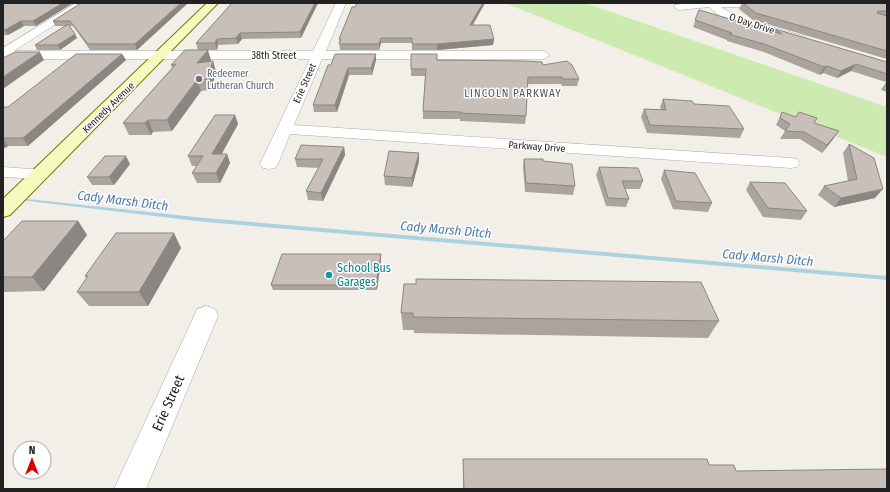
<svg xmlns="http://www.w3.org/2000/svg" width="890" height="492" font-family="'Fira Sans Condensed',sans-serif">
<rect width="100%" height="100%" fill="#f2efe9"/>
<path fill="#cdebb0" d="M505,3H585L887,107V157Z"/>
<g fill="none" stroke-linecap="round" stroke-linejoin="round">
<path fill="#aad3df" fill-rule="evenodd" d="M18,198L205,218L887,276V280L205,222L20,200H18Z"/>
<g stroke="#a9a9a9" stroke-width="1">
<g id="street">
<path d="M76,3H88L14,51H313L336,3H346L326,51H544L550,55L544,59H322L294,125L791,158L797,159L800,163L797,167L791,168L290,134L278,164L275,168L269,169L263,168L260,164L310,59H3V48Z"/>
<path d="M689,3H773V6L769,7H721L738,17L806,37L808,39L802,43L730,21L721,17L709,7L679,10L674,7L675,5Z"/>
<path d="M3,167L45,170L48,174L45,178L39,179L3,177Z"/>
<path d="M206,306L215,309L218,316L146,489H114L194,316L197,309Z"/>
</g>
</g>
<g stroke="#707d05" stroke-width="2">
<path id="secondary" d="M207,3H218L10,215L3,217V199Z"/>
</g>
<use href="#street" fill="#fff" fill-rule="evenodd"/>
<use href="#secondary" fill="#f7fabf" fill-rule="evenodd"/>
</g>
<g fill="#aba49e">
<path d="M3,3H73L36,26H24L8,35H3Z"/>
<path d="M81,3H188L137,50H90L73,26H69L77,38L60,50H37L35,45L65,26H55L53,21Z"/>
<path d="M232,3H318L301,38L242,39L238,44L218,45L217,50H198L196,43Z"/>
<path d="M485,3L472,25L494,39L493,45L437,50H412V43H381L379,50H340L339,39Z"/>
<path d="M742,3H887V59L753,20L739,9Z"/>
<path d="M699,10L774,32L775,29L887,62V92L881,90L886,82L851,71L837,78L823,73L820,75L764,52L727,41V40L693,27Z"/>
<path d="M122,54L126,60L28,146H8L5,148H3V107H8Z"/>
<path d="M376,54V60L372,75H349L337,112H314L313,105L331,65Z"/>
<path d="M211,60V62L213,61L216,72L211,90L201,91L172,131L153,132L151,135H129L123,123L172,68L171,65Z"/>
<path d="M437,60L543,65L579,79L577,86H562L561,84H527L526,116L525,124L460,121V119H423V111L425,76H411V69Z"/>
<path d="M663,99L694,104L744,129L740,138L647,133L641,117L644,109L661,110L660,107Z"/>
<path d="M782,112L796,117L817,118L814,123L834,138L822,153L800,139H780L785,131L776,125Z"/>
<path d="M235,115L238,124L222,154H227L230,163L220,183H197L192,173L197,166H192L188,156Z"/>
<path d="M849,144L875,198L834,207L818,195L824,186L848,181L843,153Z"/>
<path d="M344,147L345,155L323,201L308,200L306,191L319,168L297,167L295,159Z"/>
<path d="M524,159L543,161L575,186L573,195L525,192L523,167Z"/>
<path d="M419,161L412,187L385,185L384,176Z"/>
<path d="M130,164L114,185H92L87,177Z"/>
<path d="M599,167L643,181L640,189H625L629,199L626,207L606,206L596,175Z"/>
<path d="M664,170L712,203L708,212L673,209L661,179Z"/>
<path d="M750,182L807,211L801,220L763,217L746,190Z"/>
<path d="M78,221L87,235L44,291L3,292V241Z"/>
<path d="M181,248L148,306H89L77,292L87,278L85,276Z"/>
<path d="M381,254V260L377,290H273L271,285Z"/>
<path d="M404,284L719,321L708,338L414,333V330H403L401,313Z"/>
<path d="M463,459L709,465L736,471L887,489H463Z"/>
</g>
<g fill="#8b8681">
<path d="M63,3H73L36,26L33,21Z"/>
<path d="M181,3H188L137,50L135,44Z"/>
<path d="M315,3H318L301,38L300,32Z"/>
<path d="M483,3H485L470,30V25Z"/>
<path d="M21,21L24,26L8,35L5,30Z"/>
<path d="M240,33L242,39L238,44L236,38Z"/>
<path d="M75,34L77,38L60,50L58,45Z"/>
<path d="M381,38V43L379,50V44Z"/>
<path d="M217,39L218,45L217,50L215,43Z"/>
<path d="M494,39L493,45L437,50V44Z"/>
<path d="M208,50L211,60L201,73L197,63Z"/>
<path d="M40,52L44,60L3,89V77Z"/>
<path d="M122,54L126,60L28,146L23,138Z"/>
<path d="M376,54V60L372,75L371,68Z"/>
<path d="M213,61L216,72L211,90L207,79Z"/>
<path d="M856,64L851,71L837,78L841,71Z"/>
<path d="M827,66L823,73L820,75L824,67Z"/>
<path d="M348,68L349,75L337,112L335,105Z"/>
<path d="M197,80L201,91L172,131L167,120Z"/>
<path d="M235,115L238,124L216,163L212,154Z"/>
<path d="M148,120L153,132L151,135L145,123Z"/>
<path d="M839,131L834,138L822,153L827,145Z"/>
<path d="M3,139L8,146L5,148L3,145Z"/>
<path d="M344,147L345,155L323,201L321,193Z"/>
<path d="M419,153V161L412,187V178Z"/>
<path d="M227,154L230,163L220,183L216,173Z"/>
<path d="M126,156L130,164L114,185L109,177Z"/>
<path d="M883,189L875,198L834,207L841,198Z"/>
<path d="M78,221L87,235L44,291L32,277Z"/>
<path d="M174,233L181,248L148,306L139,292Z"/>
<path d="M381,254V260L377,290L376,285Z"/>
</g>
<g fill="#c7bfb8" stroke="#8b8681">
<path d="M3,3H63L33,21H21L5,30H3Z"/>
<path d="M81,3H181L135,44H88L70,21H53Z"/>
<path d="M232,3H315L300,32L240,33L236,38L217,39L215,43H196Z"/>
<path d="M357,3H483L470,25H490L494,39L437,44H412V38H381L379,44H339L341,39H339L352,7H355Z"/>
<path d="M743,3H887V11H878L877,13L887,16V51L756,13Z"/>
<path d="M699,10L782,34L775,29L887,62V74L856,64L841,71L827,66L824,67L767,45L729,34L732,33L695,20Z"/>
<path d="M68,24L75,34L58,45H35Z"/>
<path d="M185,50H208L197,63L213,61L207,79L197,80L167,120H148L145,123H123L176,64L171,65Z"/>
<path d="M15,52H40L3,77V58Z"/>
<path d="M76,54H122L23,138H3V107H8Z"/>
<path d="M335,54H376L371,68H348L335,105H313L328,65H331Z"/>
<path d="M411,54H437V60L525,61L542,62L543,65L567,61L572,65L579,79H563L562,77H528L526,116L460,113L461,112L423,111L426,69H411Z"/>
<path d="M663,99L692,101L694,104L729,106L744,129L650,125L644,109L666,110Z"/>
<path d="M782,112L796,117L799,112L817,118L814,123L839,131L827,145L804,132L785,131L790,124L780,118Z"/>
<path d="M215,115H235L212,154H227L216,173H192L203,156H188Z"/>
<path d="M849,144L874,158L883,189L841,198L824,186L857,179Z"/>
<path d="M301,145L344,147L321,193L306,191L323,159H295Z"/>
<path d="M389,151L419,153L412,178L384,176Z"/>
<path d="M105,156H126L109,177H87Z"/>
<path d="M524,159H543V161L572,164L575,186L526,183Z"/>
<path d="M599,167L638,168L643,181H622L629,199L608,198Z"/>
<path d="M664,170L695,173L712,203L676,201Z"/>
<path d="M750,182L785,183L807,211L768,208Z"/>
<path d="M22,221H78L32,277H3V241Z"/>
<path d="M116,233H174L139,292H77L88,276H85Z"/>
<path d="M282,254H381L376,285H271Z"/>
<path d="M416,279L701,282L719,321L413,317V313H401L404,284H416Z"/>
<path d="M463,459H707L709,465H734L736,471L887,469V489H464Z"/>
</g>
<circle fill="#6b7280" stroke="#fff" stroke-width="1.5" cx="199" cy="79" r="4"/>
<circle fill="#0f9aa8" stroke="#fff" stroke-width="1.5" cx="329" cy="275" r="4"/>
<g text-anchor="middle" stroke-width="3" stroke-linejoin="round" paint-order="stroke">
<g font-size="10" fill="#222" stroke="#fff">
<text transform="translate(752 23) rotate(18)" y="4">O Day Drive</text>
<text x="274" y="59">38th Street</text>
<text transform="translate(304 83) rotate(-66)" y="4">Erie Street</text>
<text transform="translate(108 107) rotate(-44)" y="4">Kennedy Avenue</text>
<text transform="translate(537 146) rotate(4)" y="4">Parkway Drive</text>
</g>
<g font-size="10" fill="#5b616d" stroke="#fff" text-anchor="start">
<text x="207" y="77">Redeemer<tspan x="207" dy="12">Lutheran Church</tspan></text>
</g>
<g font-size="11" letter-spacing="1" fill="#555" stroke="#fff">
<text x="513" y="97">LINCOLN PARKWAY</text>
</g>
<g font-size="12" fill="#0d838f" stroke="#fff" text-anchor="start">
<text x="337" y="272">School Bus<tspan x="337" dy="14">Garages</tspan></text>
</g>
<g font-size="13" font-style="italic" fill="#4a7aab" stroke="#fff">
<text transform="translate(123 200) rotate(7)" y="5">Cady Marsh Ditch</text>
<text transform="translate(446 229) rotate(5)" y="5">Cady Marsh Ditch</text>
<text transform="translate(768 257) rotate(5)" y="5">Cady Marsh Ditch</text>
</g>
<g font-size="14" fill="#222" stroke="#fff">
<text transform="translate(168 403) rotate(-66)" y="5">Erie Street</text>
</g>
</g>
<rect width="890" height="492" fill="none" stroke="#222222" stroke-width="8"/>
<g transform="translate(32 460)"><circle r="19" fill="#ffffff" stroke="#a7a7a7"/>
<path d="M0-3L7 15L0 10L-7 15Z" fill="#d40000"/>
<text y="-6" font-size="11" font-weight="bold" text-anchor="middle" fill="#222222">N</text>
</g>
</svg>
